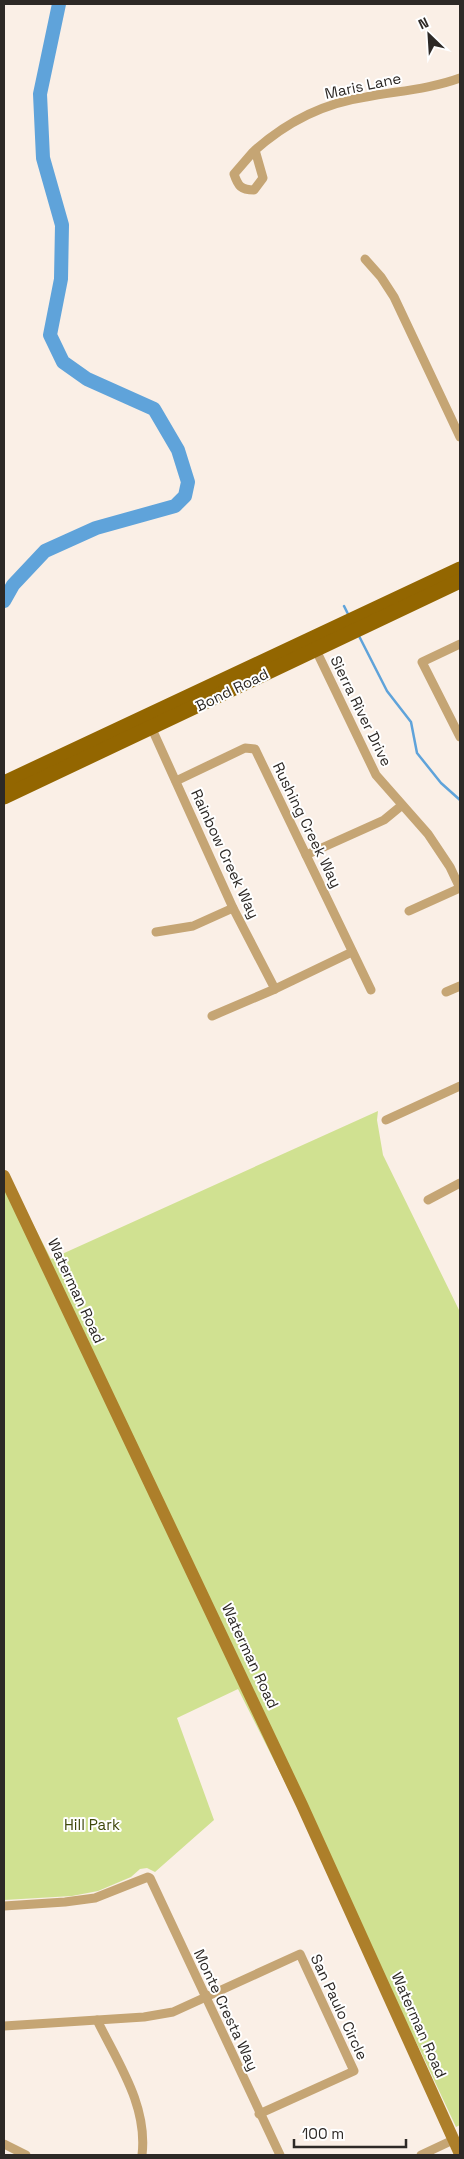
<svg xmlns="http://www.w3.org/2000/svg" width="464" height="2159" font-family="'Space Grotesk',sans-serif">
<rect width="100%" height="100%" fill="#faefe6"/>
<path fill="#d0e191" d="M378,1111L377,1120L383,1155L460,1312V2125L456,2127L420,2050L238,1689L177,1718L214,1820L155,1872L147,1868L140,1869L131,1877L98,1891L72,1896L4,1900V1168L51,1259Z"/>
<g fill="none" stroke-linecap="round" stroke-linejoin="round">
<g stroke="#5fa3da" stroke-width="2.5">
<path d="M344,606L349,616"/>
<path d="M358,634L387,691L411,722L417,753L441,783L460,800"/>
</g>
<path stroke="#5fa3da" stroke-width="14" d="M4,601L13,585L45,551L96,528L175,506L185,496L188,482L178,450L154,409L87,379L63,362L50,335L61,279L62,225L43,158L40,94L59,4"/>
<g stroke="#c5a574" stroke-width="9">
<path d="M255,150L263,178L254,190C241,190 238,186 234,174L253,152C285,123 324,103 366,97C398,91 430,89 460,78"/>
<path d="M365,259L381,277L394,297L460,437"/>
<path d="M460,644L422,662L460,737"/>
<path d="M314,646L376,775L428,834L450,867L460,888"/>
<path d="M152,729L233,908L275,989"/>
<path d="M176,781L245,748L255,749L371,990"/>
<path d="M306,855L384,820L401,806"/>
<path d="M409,911L460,888"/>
<path d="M156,932L193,926L233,908"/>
<path d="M446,992L460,986"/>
<path d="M212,1016L275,989L352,952"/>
<path d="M386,1120L460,1086"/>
<path d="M428,1200L460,1183"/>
<path d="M4,1906L65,1902L95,1898L148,1877L150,1878L280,2155"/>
<path d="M97,2020C118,2063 148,2106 142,2155"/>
<path d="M4,2026L144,2017L173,2012L300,1954L354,2071L259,2114"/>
<path d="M4,2144L26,2155"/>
<path d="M421,2155L453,2140"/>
</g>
<path stroke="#ad7f2a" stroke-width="12" d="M4,1176L302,1805L460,2154"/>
<g stroke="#936600" stroke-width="15">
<path d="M4,783L460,569"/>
<path d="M4,797L460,581"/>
</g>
</g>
<g text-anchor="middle" stroke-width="4" stroke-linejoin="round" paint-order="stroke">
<g font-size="15" fill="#2d2926" stroke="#fff">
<text transform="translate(363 86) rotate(-12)" y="5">Maris Lane</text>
<text transform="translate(232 690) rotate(-26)" y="5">Bond Road</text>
<text transform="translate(361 711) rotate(64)" y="5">Sierra River Drive</text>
<text transform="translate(307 825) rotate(64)" y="5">Rushing Creek Way</text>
<text transform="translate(225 854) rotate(65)" y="5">Rainbow Creek Way</text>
<text transform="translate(76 1291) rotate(65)" y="5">Waterman Road</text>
<text transform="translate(250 1656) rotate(65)" y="5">Waterman Road</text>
<text transform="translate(339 2007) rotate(65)" y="5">San Paulo Circle</text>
<text transform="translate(226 2010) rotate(65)" y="5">Monte Cresta Way</text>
<text transform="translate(419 2025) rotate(66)" y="5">Waterman Road</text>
</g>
<g font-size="15" fill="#3f480a" stroke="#fff">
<text x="92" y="1830">Hill Park</text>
</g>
</g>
<rect width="464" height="2159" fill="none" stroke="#2d2926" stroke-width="10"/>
<g transform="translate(429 35) rotate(335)" stroke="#ffffff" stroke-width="4" paint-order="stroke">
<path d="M0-4L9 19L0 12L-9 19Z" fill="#2d2926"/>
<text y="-8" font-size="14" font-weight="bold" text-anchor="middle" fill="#2d2926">N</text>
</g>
<path d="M294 2139v8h112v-8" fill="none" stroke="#2d2926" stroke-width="2.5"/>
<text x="302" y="2139" font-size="15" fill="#2d2926" stroke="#ffffff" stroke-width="4" paint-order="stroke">100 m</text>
</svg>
